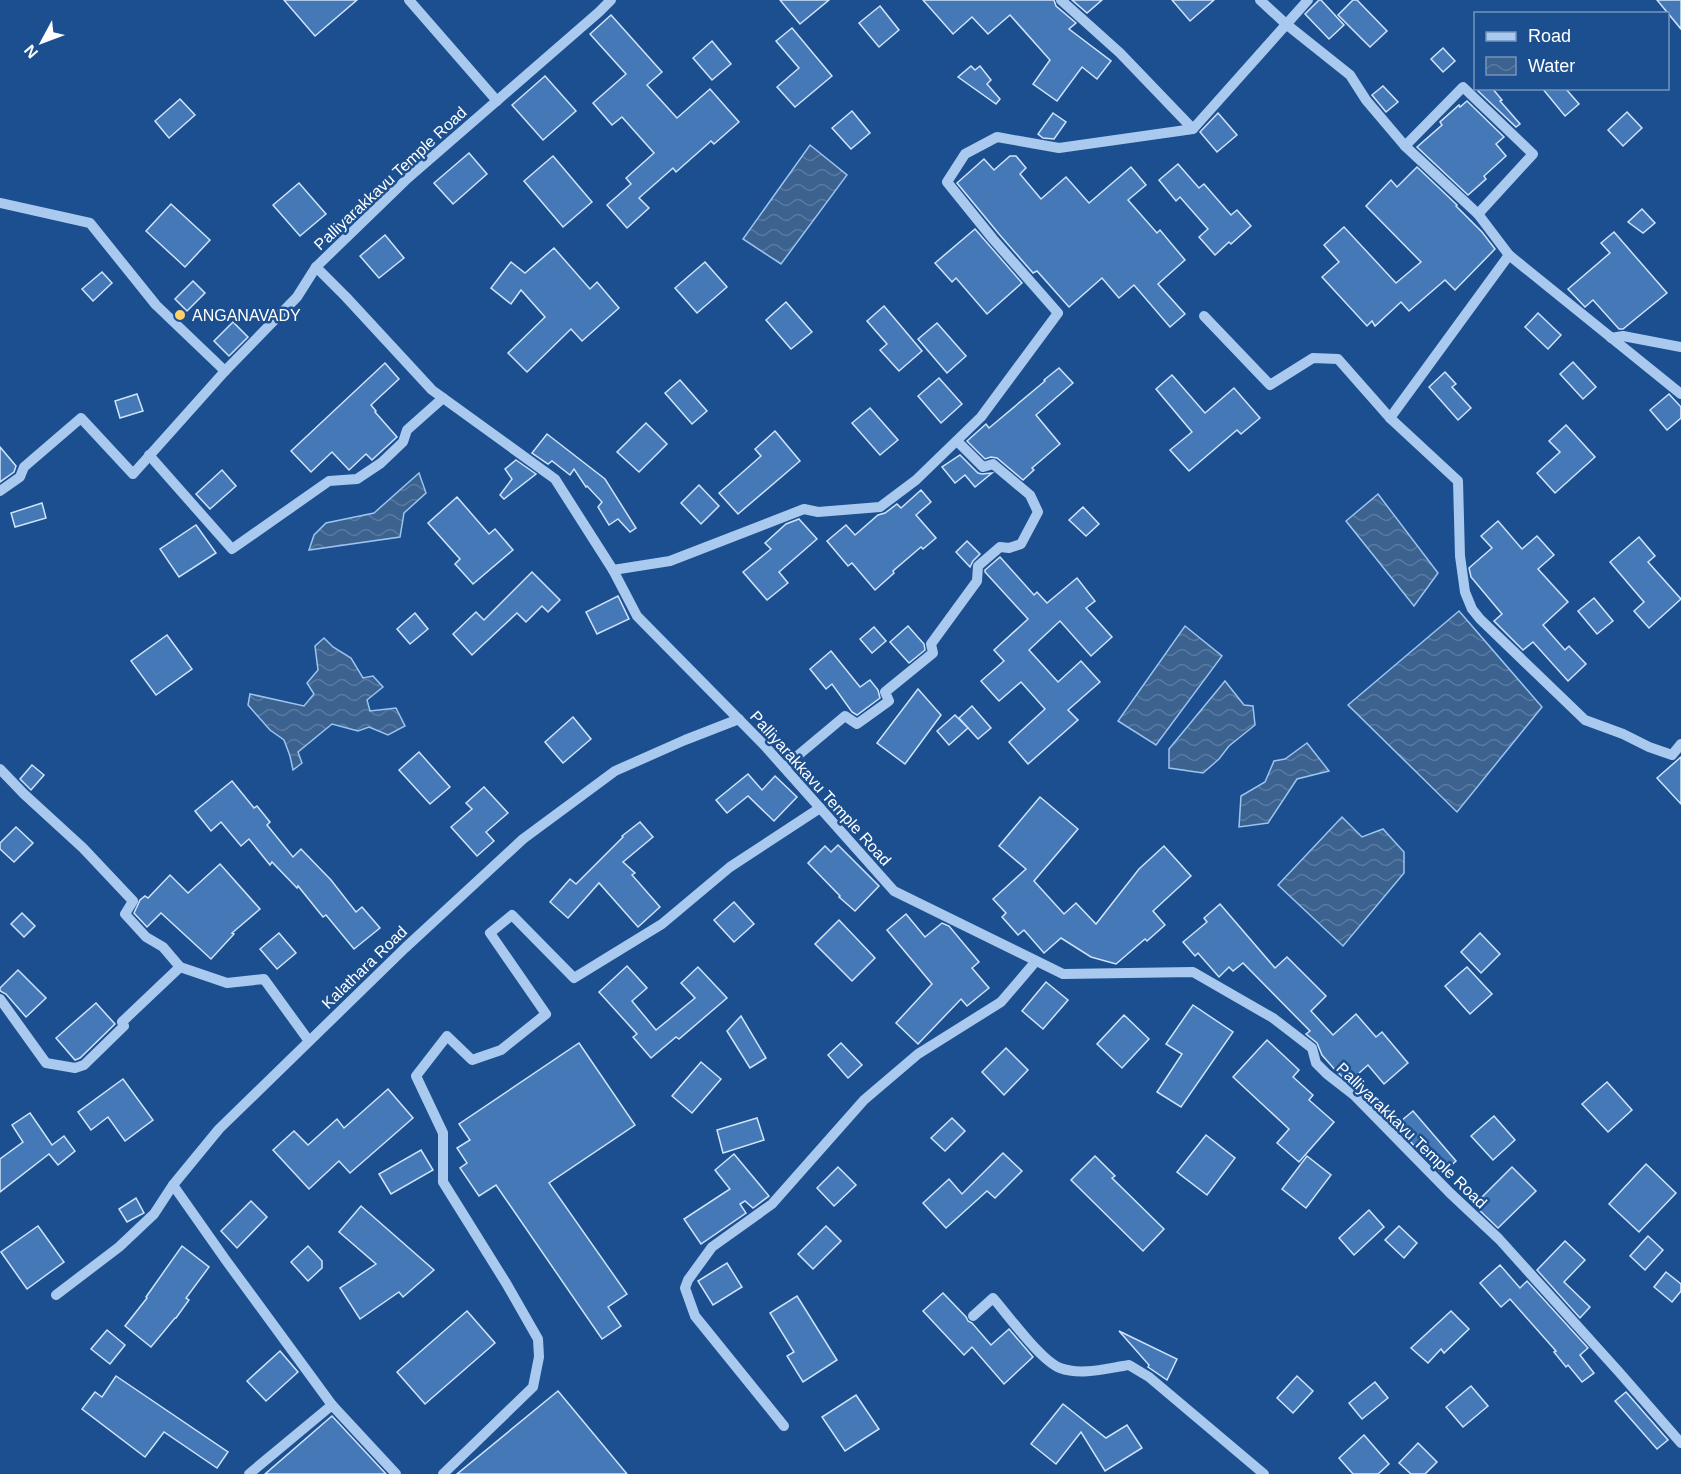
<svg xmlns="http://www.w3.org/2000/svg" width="1681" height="1474" font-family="Helvetica,sans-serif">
<defs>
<pattern id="water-waves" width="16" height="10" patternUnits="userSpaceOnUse" patternTransform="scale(1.5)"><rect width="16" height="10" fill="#3c6290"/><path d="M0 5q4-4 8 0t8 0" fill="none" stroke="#597aa1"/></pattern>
</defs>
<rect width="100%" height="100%" fill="#1b4f8f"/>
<g fill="url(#water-waves)" stroke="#9cc4f0" stroke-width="1.5">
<path d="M810,145L847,175L781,264L743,239Z"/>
<path d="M419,473L426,493L404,513L400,537L309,550L314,535L326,523L374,513Z"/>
<path d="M1378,494L1438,573L1414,606L1346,521Z"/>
<path d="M1459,611L1542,707L1457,812L1348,705Z"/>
<path d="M1185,626L1222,656L1156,745L1118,721Z"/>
<path d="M324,638L333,647L351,658L363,678L373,676L383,687L367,700L370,711L396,708L405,726L388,735L369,727L358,731L332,724L298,752L302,763L293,770L290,756L284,740L270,730L248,705L250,694L304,706L314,694L307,683L318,670L315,646Z"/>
<path d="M1225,681L1244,705L1253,706L1255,725L1229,746L1219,759L1203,773L1169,768V749Z"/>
<path d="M1307,743L1329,771L1297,779L1268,823L1239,827L1241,796L1265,782L1274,761L1285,759Z"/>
<path d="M1342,817L1362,837L1383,829L1404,852V873L1343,946L1278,885Z"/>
</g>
<g fill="#4478b7" stroke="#cfe3fa" stroke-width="1.5">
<path d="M284,0H357L315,36Z"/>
<path d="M780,0H829L800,24Z"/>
<path d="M923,0H1054L1056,6L1076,23L1069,29L1111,61L1097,79L1082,67L1057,101L1033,84L1050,60L1010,15L988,34L972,17L953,34Z"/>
<path d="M1072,0H1102L1087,13Z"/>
<path d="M1172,0H1214L1190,21Z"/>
<path d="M1319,0H1321L1344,25L1329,39L1305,14Z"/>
<path d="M1353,0H1357L1387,31L1370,47L1338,15Z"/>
<path d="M1657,0H1681V29Z"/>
<path d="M880,6L899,30L879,47L859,23Z"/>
<path d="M611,15L662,72L647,85L677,118L710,89L739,122L714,144L711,141L676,172L673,168L639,198L649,208L627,228L607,205L631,184L626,178L654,153L622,117L612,125L593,103L626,74L590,34Z"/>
<path d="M792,28L832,76L795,107L777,87L799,68L776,41Z"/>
<path d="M712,41L731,64L712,80L693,58Z"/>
<path d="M1443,48L1455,61L1443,72L1431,59Z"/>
<path d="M971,66L975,70L980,66L991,80L987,84L1000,99L996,104L958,77Z"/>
<path d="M545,76L576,111L543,140L512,105Z"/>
<path d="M1383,86L1398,102L1386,112L1372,95Z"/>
<path d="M1481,88H1492L1502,100L1500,101L1520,124L1516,127L1478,91Z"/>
<path d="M1542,88H1565L1579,104L1565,116Z"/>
<path d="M180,99L195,115L169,138L155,121Z"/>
<path d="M1467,101L1504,137L1496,144L1506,156L1484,176L1486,179L1468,195L1417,147L1442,125L1440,122L1459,105L1460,107Z"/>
<path d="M852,111L870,133L851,149L832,128Z"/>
<path d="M1627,112L1642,128L1623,146L1608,130Z"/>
<path d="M1053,113L1066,122L1054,139L1043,138L1038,134Z"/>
<path d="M1218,113L1237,135L1217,152L1200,132Z"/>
<path d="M469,153L487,174L453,204L434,183Z"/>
<path d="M553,156L592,202L563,227L524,181Z"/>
<path d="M1010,156H1016L1026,168L1020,174L1041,199L1066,177L1089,203L1131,167L1146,185L1128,200L1157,233L1160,230L1185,260L1158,284L1185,314L1170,327L1134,285L1119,298L1102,278L1069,307L1037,271L1033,273L999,234L957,183L984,159L994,170Z"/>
<path d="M1178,164L1199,188L1204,184L1231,215L1237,210L1251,226L1231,244L1229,242L1215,255L1199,237L1208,229L1180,197L1176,201L1159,180Z"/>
<path d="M1417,167L1457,205L1456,206L1482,232L1495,249L1455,290L1445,280L1409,311L1401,302L1375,326L1372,321L1367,326L1322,277L1339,262L1324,245L1344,227L1396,283L1421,262L1366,206L1391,180L1397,187Z"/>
<path d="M299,183L326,214L300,236L273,205Z"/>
<path d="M171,204L210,240L185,267L146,231Z"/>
<path d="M1642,209L1655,223L1643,233L1628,222Z"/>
<path d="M975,229L1022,283L987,314L956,278L952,282L935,263Z"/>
<path d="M1614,232L1667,293L1623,329H1619L1593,300L1585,307L1568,289L1610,253L1601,243Z"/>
<path d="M385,235L404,258L379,278L360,256Z"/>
<path d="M554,248L590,289L597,282L619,308L582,341L571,329L527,372L508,353L545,317L521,290L511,304L491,288L511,262L525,273Z"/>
<path d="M705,262L727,287L697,313L675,288Z"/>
<path d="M102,272L112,283L93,301L82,289Z"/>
<path d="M193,281L205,293L187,311L175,299Z"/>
<path d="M786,302L812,332L791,349L766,320Z"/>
<path d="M884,306L922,351L899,371L880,350L887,344L867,321Z"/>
<path d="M1538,313L1561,335L1548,349L1525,327Z"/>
<path d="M233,322L248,337L229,356L214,341Z"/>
<path d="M937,323L966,356L947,373L918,339Z"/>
<path d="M1573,362L1596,387L1583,399L1560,374Z"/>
<path d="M385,363L399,379L371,405L376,411L375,412L397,437L374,458L372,460L366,454L349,470L332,452L311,472L291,451Z"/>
<path d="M1059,368L1073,383L1036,415L1060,444L1032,468L1034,470L1023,480L997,458L991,457L985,459L967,441L986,424L989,428L1045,381L1044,380Z"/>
<path d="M1445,372L1456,384L1452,387L1471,408L1458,420L1429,387Z"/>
<path d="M1172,375L1205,413L1234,388L1260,418L1241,434L1237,430L1189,471L1170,450L1192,432L1156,389Z"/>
<path d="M939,378L962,404L941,423L918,396Z"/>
<path d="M680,380L707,411L692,424L665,393Z"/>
<path d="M137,394L143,411L120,418L115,401Z"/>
<path d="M1669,394L1681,407V418L1667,430L1650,410Z"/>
<path d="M870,408L898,440L880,455L852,423Z"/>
<path d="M646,423L667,444L639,472L617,452Z"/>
<path d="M1566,425L1595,457L1555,493L1537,473L1560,452L1549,441Z"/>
<path d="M775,431L800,461L738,514L719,493L761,456L755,449Z"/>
<path d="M547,434L605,479L636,528L630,532L618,519L609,525L598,507L602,502L587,486L586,487L574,469L570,475L552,461L548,464L532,453Z"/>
<path d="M0,447L16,466L14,472L0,482Z"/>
<path d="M960,455L978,473L982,474L992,473L975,487L965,475L955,483L942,467Z"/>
<path d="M516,460L536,474L504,499L500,495L512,479L505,469Z"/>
<path d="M222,470L236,486L210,509L196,494Z"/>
<path d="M699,485L719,506L701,524L681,503Z"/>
<path d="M921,490L931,502L916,515L936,538L923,549L921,547L893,571L894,573L875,590L852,563L848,566L827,541L846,525L855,535L878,515L885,513L897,504L901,508Z"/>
<path d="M457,497L489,534L495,529L513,550L473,584L455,564L460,559L428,523Z"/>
<path d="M42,503L46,518L15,527L11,513Z"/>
<path d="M1083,507L1099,524L1086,536L1069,520Z"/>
<path d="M799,519L817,539L779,572L788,583L767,600L743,572L771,549L765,543L786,524Z"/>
<path d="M1498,521L1522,549L1537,536L1554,555L1538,569L1568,602L1543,625L1565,650L1569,646L1586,664L1568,681L1533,642L1523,650L1494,621L1502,614L1471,577L1469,568L1492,548L1481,536Z"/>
<path d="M196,525L216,553L179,577L160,549Z"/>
<path d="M1639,537L1655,556L1648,562L1681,599L1649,628L1634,611L1644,602L1610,562Z"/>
<path d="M967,541L980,554L973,561L970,567L956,552Z"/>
<path d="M1000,557L1034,595L1037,592L1047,603L1077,578L1095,601L1086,608L1112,637L1091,656L1060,621L1029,650L1058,682L1081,661L1100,682L1068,710L1078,720L1028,764L1009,742L1045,709L1021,682L999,701L981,681L1004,661L994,650L1028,619L985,572V570Z"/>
<path d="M532,572L560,600L548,612L542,606L526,622L517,613L472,655L453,634L476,612L484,620Z"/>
<path d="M618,596L629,619L597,634L586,612Z"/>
<path d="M1594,598L1613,621L1597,634L1578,611Z"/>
<path d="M415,613L428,629L410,644L397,629Z"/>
<path d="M908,626L924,644L925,650L909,663L890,642Z"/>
<path d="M874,627L886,641L872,653L860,639Z"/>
<path d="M167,635L192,669L156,695L131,661Z"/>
<path d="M831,651L860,687L870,680L878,690L880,698L857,715L852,712L832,684L826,689L810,669Z"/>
<path d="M918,689L941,715L905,764L877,743Z"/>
<path d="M972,706L991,728L978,739L959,718Z"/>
<path d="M955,715L968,728L949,745L937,731Z"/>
<path d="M573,717L591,739L563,763L545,742Z"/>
<path d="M419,752L450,787L430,804L399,770Z"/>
<path d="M1681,757V804L1657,778Z"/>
<path d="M32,765L44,775L31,790L20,779Z"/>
<path d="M748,774L762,790L775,776L797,797L774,821L748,796L727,813L716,800Z"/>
<path d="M232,781L254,808L257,806L270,822L267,825L293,857L301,849L331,880L356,912L362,907L380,928L354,949L326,915L323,917L298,886L297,888L272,862L270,865L249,839L241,846L221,822L211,831L195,811Z"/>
<path d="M484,787L508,813L486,832L494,841L477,856L451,827L472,809L466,803Z"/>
<path d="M1040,797L1078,829L1034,881L1064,914L1076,903L1096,924L1139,869L1164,846L1191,876L1153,911L1165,925L1147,941L1145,939L1116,964L1091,957L1061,938L1044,953L1024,930L1018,935L1002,917L1006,913L993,899L1026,869L999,846Z"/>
<path d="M640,822L653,837L623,862L635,873L632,875L660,907L638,927L599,883L568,918L550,902L570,879L576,884L623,837L622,836Z"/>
<path d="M16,827L33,843L14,862L0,849V843Z"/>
<path d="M838,845L879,886L855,911L839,897L840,896L808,863L825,846L831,852Z"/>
<path d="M220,864L260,909L232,933L234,934L211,959L161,913L147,927L134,913L140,900L145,896L148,898L170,875L188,893Z"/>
<path d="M734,902L754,924L734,942L714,920Z"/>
<path d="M1220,904L1275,968L1287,957L1326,996L1311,1011L1333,1035L1356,1014L1376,1037L1382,1032L1408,1063L1384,1084L1368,1065L1349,1082L1337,1072L1322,1055L1317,1043L1306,1034L1310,1031L1243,963L1233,971L1229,967L1219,977L1198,953L1195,956L1183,942L1207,922L1204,918Z"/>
<path d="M22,913L35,926L24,937L11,924Z"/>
<path d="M906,914L925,937L942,923L949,926L979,962L972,968L989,988L967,1006L961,999L918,1044L896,1023L932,984L887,930Z"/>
<path d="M839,920L875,958L852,981L815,944Z"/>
<path d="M279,933L296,953L277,969L260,949Z"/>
<path d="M1480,933L1500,954L1481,973L1461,952Z"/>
<path d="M627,966L647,988L632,1001L656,1030L695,998L681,983L698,967L727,998L679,1039L676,1037L651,1058L633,1037L637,1034L599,992Z"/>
<path d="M1467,967L1492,994L1470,1014L1445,986Z"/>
<path d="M18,970L46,998L26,1017L6,994L0,991V988Z"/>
<path d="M1046,982L1068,1000L1043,1029L1022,1011Z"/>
<path d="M96,1003L115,1024L80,1058L75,1060L56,1038Z"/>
<path d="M1193,1005L1233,1032L1181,1107L1157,1092L1182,1054L1166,1044Z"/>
<path d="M1124,1015L1149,1039L1122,1068L1097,1044Z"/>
<path d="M741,1016L766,1058L750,1068L727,1031Z"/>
<path d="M1267,1040L1299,1070L1293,1077L1313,1095L1309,1100L1334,1122L1299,1162L1277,1143L1289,1129L1233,1077Z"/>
<path d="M579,1043L635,1125L549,1183L627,1294L608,1307L621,1326L602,1339L496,1185L479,1196L460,1168L467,1163L457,1148L470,1140L459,1124Z"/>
<path d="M841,1043L862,1065L848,1078L828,1055Z"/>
<path d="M1006,1048L1028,1070L1004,1095L982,1072Z"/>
<path d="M701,1062L721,1079L692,1113L672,1096Z"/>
<path d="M123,1079L153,1120L125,1141L108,1117L91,1130L78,1112Z"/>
<path d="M1607,1082L1632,1110L1608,1132L1582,1104Z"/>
<path d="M388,1089L413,1118L350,1173L339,1161L309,1189L273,1150L294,1131L308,1145L337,1119L344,1128Z"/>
<path d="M1413,1111L1456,1161L1442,1174L1395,1126Z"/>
<path d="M30,1113L52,1145L64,1136L75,1151L58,1165L49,1154L0,1192V1159L23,1142L12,1125Z"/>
<path d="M1494,1116L1515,1140L1493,1160L1471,1136Z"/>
<path d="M757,1118L764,1140L723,1153L717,1130Z"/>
<path d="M952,1118L965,1131L945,1151L931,1138Z"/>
<path d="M1206,1135L1235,1158L1207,1195L1177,1172Z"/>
<path d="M421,1150L433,1170L391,1194L379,1174Z"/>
<path d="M1003,1153L1022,1171L995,1198L987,1191L946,1228L923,1203L949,1179L962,1194Z"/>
<path d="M734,1154L769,1196L753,1208L745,1201L740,1204L746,1213L701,1244L684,1219L730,1189L715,1170Z"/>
<path d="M1095,1156L1115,1176L1112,1178L1164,1229L1143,1251L1071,1180Z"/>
<path d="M1307,1156L1331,1175L1306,1208L1282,1189Z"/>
<path d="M1646,1164L1676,1193L1639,1232L1609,1204Z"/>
<path d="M838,1167L856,1185L834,1206L817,1188Z"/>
<path d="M1512,1167L1536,1191L1498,1228L1474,1205Z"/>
<path d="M136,1198L144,1213L127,1222L119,1209Z"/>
<path d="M251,1201L267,1217L237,1248L221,1231Z"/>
<path d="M361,1206L434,1270L403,1297L399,1292L360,1319L340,1288L376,1264L339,1232Z"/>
<path d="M1369,1210L1384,1227L1354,1255L1339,1238Z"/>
<path d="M38,1226L64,1262L27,1289L1,1252Z"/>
<path d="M826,1226L841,1241L813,1269L798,1254Z"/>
<path d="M1399,1226L1417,1243L1404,1258L1385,1240Z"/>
<path d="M1648,1236L1663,1250L1645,1270L1630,1256Z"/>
<path d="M1565,1241L1585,1260L1564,1282L1590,1307L1580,1318L1537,1270Z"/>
<path d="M182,1246L209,1267L186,1298L189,1300L176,1318H175L151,1347L125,1326L147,1298L146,1297Z"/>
<path d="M308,1246L322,1261V1268L308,1281L291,1262Z"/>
<path d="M727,1263L742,1287L713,1305L698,1281Z"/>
<path d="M1500,1265L1520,1288L1527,1281L1588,1348L1580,1355L1594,1373L1582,1382L1568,1365L1566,1367L1554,1352L1556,1351L1510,1299L1501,1307L1480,1283Z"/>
<path d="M1666,1272L1681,1284V1291L1672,1302L1654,1287Z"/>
<path d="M943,1293L966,1317L968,1321L972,1323L991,1345L1009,1329L1033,1357L1004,1384L972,1347L964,1355L923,1311Z"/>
<path d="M797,1296L837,1360L803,1382L787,1356L794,1352L770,1313Z"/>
<path d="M467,1311L495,1343L425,1404L397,1372Z"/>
<path d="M1451,1311L1469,1329L1444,1353L1441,1349L1428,1363L1411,1348Z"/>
<path d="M107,1330L125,1345L110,1364L91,1349Z"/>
<path d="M1119,1331L1177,1359L1167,1380L1148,1367L1149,1365Z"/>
<path d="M280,1351L298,1372L266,1401L247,1381Z"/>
<path d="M116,1376L228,1452L217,1468L164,1432L145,1457L82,1409L95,1392L102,1397Z"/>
<path d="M1297,1376L1313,1391L1293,1413L1277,1398Z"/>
<path d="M1375,1382L1388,1398L1362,1419L1349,1403Z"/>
<path d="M1471,1386L1488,1406L1463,1427L1446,1407Z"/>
<path d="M558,1391L627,1474H457Z"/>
<path d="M1626,1392L1668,1440L1657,1449L1615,1401Z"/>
<path d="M856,1395L879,1429L845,1451L822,1417Z"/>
<path d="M1063,1404L1106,1438L1127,1425L1142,1448L1105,1471L1081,1432L1056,1464L1031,1444Z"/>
<path d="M332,1416L386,1474H265Z"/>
<path d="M1364,1435L1389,1464L1378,1474H1353L1339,1458Z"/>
<path d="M1418,1443L1437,1462L1425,1474H1411L1399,1463Z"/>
</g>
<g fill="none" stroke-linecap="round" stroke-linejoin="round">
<g stroke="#a9c9ee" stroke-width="10">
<path d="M409,0L497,101"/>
<path d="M611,0L599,12L408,178L316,267L346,297L432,390L555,479L613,570L637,616L764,745L894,891L1063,974L1193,972L1273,1018L1312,1048L1316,1063L1327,1074L1354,1095L1450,1193L1499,1239L1619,1372L1681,1443"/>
<path d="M1061,0L1120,53L1193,129"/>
<path d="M1260,0L1286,24L1350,75L1366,100L1405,146L1478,214L1509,255"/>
<path d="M1405,146L1463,87L1533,154L1478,214"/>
<path d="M0,203L90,223L156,305L225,371"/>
<path d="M1204,316L1270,385L1313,358L1338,359L1390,418"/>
<path d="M1611,338L1623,336L1681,347"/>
<path d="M1681,394L1509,255L1390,418L1458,481L1460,556L1465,592L1472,609L1480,619L1585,720L1623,734L1649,747L1672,755L1681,744"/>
<path d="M149,455L232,549L329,481L357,479L381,463L403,442L407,430L443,398"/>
<path d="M0,491L20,477L24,467L81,418L133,474L225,371L297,297L316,267"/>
<path d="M613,570L670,561L804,509L818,512L880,507L916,480L981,417L1058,313L993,239L947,182L965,154L997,137L1059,148L1193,129L1308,0"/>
<path d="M784,767L845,716L857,724L889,701L885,692L933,653L931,644L977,581L978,566L1000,547L1009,548L1021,544L1038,512L1030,495L993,464L983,467L957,441"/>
<path d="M0,769L24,794L83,848L133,901L125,914L146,937L163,947L180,967L227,983L264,979L309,1041"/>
<path d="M0,999L46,1063L75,1068L84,1065L124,1026L122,1022L180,967"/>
<path d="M173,1185L225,1259L332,1405"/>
<path d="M56,1295L119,1247L154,1214L173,1185L219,1129L405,948L523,839L615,771L685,740L739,719"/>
<path d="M973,1316L993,1298C1009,1316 1040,1360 1060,1368C1081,1376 1108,1368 1129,1365L1149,1377L1264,1474"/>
<path d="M784,1426L695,1316L685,1288L688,1280L712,1247L772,1204L864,1100L918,1054L1001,1002L1036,961"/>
<path d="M249,1474L332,1405L396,1474"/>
<path d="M443,1474L533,1387L539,1357L538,1339L506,1283L443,1182V1133L416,1076L447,1036L472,1060L501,1050L546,1014L490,933L512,915L574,978L662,924L730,867L820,808"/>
</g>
</g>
<circle fill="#ffd166" stroke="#1b4f8f" stroke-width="2" cx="180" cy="315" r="6"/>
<g text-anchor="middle" stroke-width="5" stroke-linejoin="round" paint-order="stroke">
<g font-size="16" fill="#fff" stroke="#1b4f8f">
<text transform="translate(390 178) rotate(-43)" y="6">Palliyarakkavu Temple Road</text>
<text transform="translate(821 788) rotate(48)" y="6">Palliyarakkavu Temple Road</text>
<text transform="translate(364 967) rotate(-44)" y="6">Kalathara Road</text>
<text transform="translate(1412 1135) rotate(44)" y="6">Palliyarakkavu Temple Road</text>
</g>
<g font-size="16" fill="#fff" stroke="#1b4f8f" text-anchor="start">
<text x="192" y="321">ANGANAVADY</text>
</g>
</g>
<rect x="1474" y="12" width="195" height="78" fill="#1b4f8f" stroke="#7695bc" stroke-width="1.5"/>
<rect x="1486" y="32" width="30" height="9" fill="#a9c9ee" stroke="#7695bc" stroke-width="1.5"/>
<text x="1528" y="42" font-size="18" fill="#ffffff">Road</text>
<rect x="1486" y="57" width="30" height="18" fill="url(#water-waves)" stroke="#7695bc" stroke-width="1.5"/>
<text x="1528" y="72" font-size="18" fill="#ffffff">Water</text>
<g transform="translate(42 42) rotate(229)" stroke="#1b4f8f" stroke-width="4.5" paint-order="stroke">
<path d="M0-4.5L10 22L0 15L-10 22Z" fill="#ffffff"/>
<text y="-9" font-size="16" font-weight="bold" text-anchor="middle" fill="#ffffff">N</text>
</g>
</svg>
